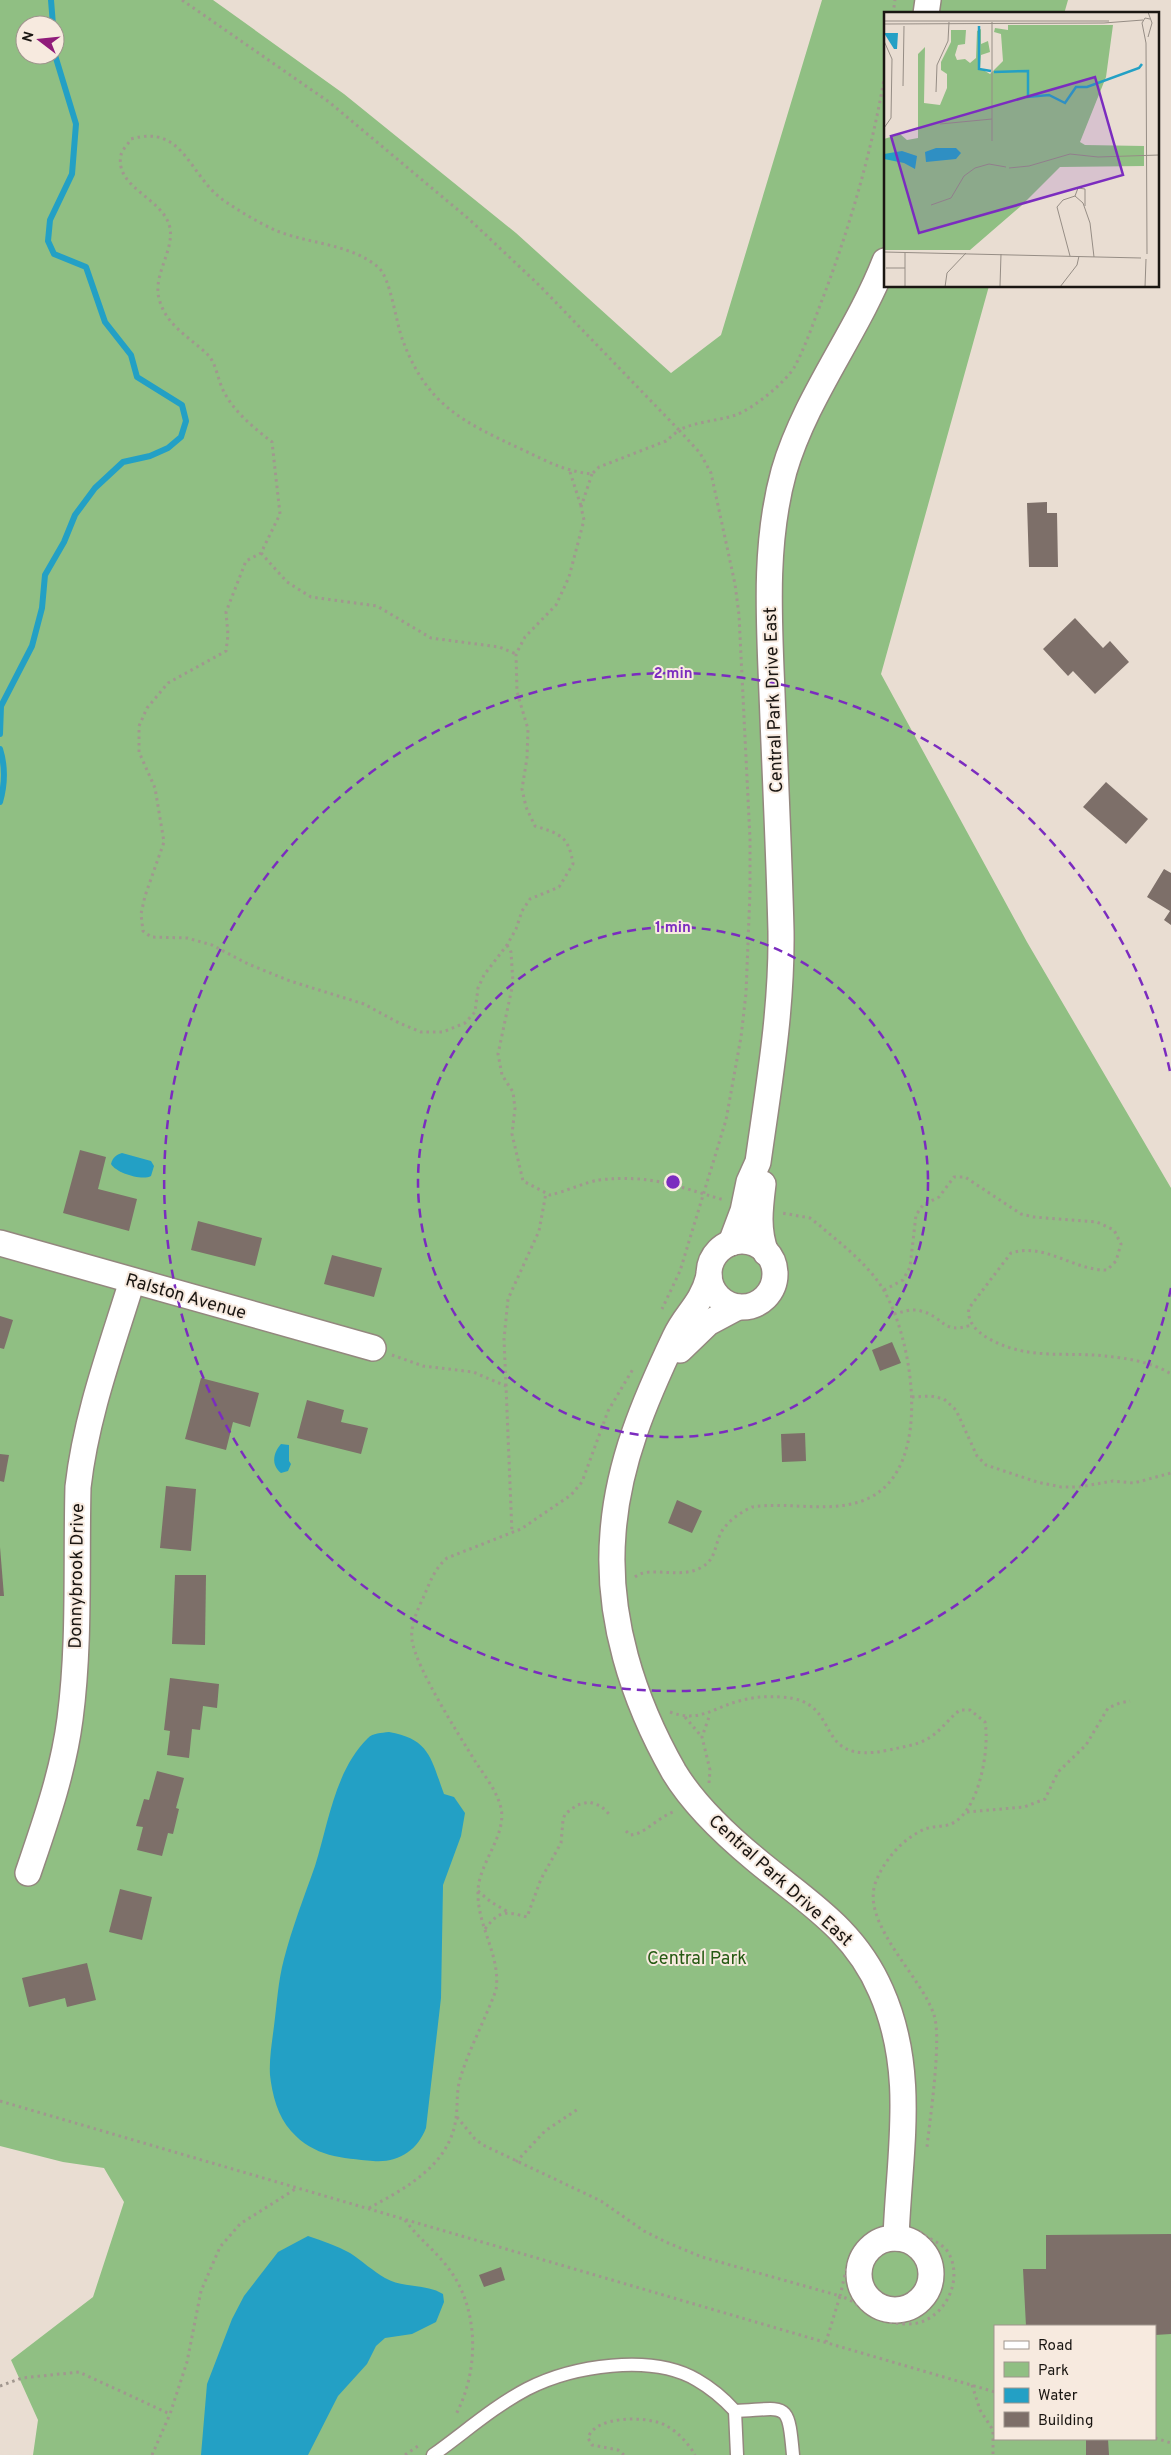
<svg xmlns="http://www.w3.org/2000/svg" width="1171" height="2455" font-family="Overpass,sans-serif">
<rect width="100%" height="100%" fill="#e9ddd2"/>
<path fill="#90bf83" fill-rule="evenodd" d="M0,0H213L344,94L516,233L671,373L721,335L822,0H1068L1064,14H885V286H989L881,674L1027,942L1171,1188V2455H33L38,2420L11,2360L93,2297L124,2202L104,2168L63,2162L0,2146ZM25,25H55V55H25ZM995,2326H1155V2439H995Z"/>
<g fill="#23a0c5">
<path d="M122,1153L151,1161L154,1166L151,1176C142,1181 116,1173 111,1164C113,1157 116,1155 122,1153Z"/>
<path d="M281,1444L289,1445V1461L291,1464L288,1471L281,1473C271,1465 273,1453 281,1444Z"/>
<path d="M389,1732C430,1739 431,1759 444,1794L454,1797L465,1813L461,1836L443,1885L441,1998L426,2128C417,2151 398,2163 373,2161C342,2158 314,2157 291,2131C278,2117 272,2094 270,2075C269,2060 272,2042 274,2026C277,2004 278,1981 284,1959C292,1928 304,1897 315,1866C328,1825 335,1770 368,1738C373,1733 381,1733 389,1732Z"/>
<path d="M308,2236C323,2241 337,2246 350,2253C362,2261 373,2271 385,2278C404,2289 425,2283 443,2294L444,2302L436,2322L412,2334L385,2338L376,2346L367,2364L338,2396L308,2455H201L207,2384L232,2319L244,2296L278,2252Z"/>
</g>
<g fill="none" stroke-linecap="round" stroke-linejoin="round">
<g stroke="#23a0c5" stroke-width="6">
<path d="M51,0L53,25"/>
<path d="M0,734L1,706L32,646L42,608L45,575L64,542L75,515L95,488L123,462L150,456L168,448L181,437L186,421L182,405L137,377L131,355L105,322L86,267L54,254L48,241L50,220L72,174L76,124L55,55"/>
<path d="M0,749C6,768 5,784 0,802"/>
</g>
</g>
<g fill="#7d6f69">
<path d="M1047,502V513H1057L1058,567H1029L1027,503Z"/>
<path d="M1075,618L1103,648L1110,641L1129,662L1095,694L1073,671L1068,676L1043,649Z"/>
<path d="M1106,782L1148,819L1126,844L1083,807Z"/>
<path d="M1164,869L1171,873V925L1164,920L1170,911L1147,897Z"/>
<path d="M80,1150L106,1157L98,1189L137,1199L129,1231L63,1213Z"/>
<path d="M198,1221L262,1238L255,1266L191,1250Z"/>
<path d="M332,1255L382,1268L374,1297L324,1284Z"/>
<path d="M0,1316L13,1320L4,1349L0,1348Z"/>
<path d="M892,1342L901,1363L880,1371L872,1350Z"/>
<path d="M201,1378L259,1393L250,1427L233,1422L226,1450L185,1439Z"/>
<path d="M307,1400L344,1410L341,1422L368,1428L361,1454L297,1438Z"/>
<path d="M805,1433L806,1461L782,1462L781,1434Z"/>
<path d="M0,1454L9,1455L4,1482L0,1481Z"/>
<path d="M166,1486L196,1489L191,1551L160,1548Z"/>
<path d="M677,1500L702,1511L692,1533L668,1523Z"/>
<path d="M0,1547L4,1596H0Z"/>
<path d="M175,1575H206L205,1645L172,1644Z"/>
<path d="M170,1678L219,1684L217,1708L203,1706L200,1730L192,1729L189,1758L167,1755L170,1731L164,1730Z"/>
<path d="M157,1771L184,1778L176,1808L179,1809L173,1834L168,1833L162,1856L137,1850L143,1827L136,1826L144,1799L149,1800Z"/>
<path d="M120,1889L152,1897L142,1940L109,1932Z"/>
<path d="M87,1963L96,2000L67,2007L65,1998L29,2007L22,1978Z"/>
<path d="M1171,2234V2334L1155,2335V2326H1026L1023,2269H1046V2235Z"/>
<path d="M501,2267L505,2280L484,2287L479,2275Z"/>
<path d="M1086,2439H1108L1109,2455H1086Z"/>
</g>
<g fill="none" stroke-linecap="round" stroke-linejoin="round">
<g stroke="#93877e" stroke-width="15">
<g id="service">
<path d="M735,2411C787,2409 788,2399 793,2455"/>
<path d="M433,2455C464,2433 493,2407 527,2389C572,2366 651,2353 697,2380C711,2388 724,2399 735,2411L737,2455"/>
</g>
</g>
<g stroke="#93877e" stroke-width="28">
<g id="minor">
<path d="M926,14L928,0"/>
<path d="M763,1184C760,1208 757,1230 766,1253"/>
<circle cx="742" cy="1274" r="33"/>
<path d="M0,1243L373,1348"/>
<path d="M731,1243L743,1211L749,1182L758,1162C769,1084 782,1010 781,931C779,852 775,772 772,693C769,619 764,543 784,471C806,396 857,333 885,261"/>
<path d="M709,1276C701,1306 686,1313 675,1337C645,1400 618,1463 613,1533C606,1617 633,1700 674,1772C694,1805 726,1835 755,1859C805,1901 854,1928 881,1991C917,2072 899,2153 896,2238"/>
<path d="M680,1350L708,1323L738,1307"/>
<path d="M28,1873C45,1823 63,1773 70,1719C80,1644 76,1563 78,1487C86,1416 111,1349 132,1281"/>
<circle cx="895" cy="2274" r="36"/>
</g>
</g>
<g stroke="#a1978f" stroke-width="3" stroke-dasharray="2.5 4" stroke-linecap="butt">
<path d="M182,0L329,102L470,220L540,286L679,430C698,421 717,421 736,415C754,408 786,382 795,366C807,343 815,318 824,295C851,223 872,150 885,74"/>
<path d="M893,14L895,0"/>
<path d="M570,472L581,506"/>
<path d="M592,474L581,507L584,520L569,577L556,605L525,637L516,654L517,692L528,729L527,758L522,789L526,807L535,826C561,834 569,837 573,864L559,887L530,899L522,911L516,929L507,945L484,975L478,988L475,1012L465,1023L443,1032H421L399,1023L364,1004L290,981L248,964L212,945L187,938L151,937L143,931L141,914L145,896L164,842L155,788L139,752V726L147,708L168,683L226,651L228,635L226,612L246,561L261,553L280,514L272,442C254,428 233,411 223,390C218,380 216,363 208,355C191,338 168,327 160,302C151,276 174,253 170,228C164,198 114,188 121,155C122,150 128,144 131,139C185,123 189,178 226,202C241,212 259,223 275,230C307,244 349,243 378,267C391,278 396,324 403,341C427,405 463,422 521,449C547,461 563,471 592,474L599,467L666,441L679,430L700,453L711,473L735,584L739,615L750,839V892L746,993L741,1037L726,1120L680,1271L662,1309"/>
<path d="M261,553L287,582L311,597L377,606L431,638L499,647L516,654"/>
<path d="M507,945L511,952L513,983L498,1054L502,1075L513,1092L515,1108L512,1134L523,1181L550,1195C564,1192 586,1182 599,1180C650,1174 676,1186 724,1200"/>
<path d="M884,1290L903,1280L910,1267L916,1215L923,1205L939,1197L954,1177H965L1021,1214L1034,1217L1097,1222L1114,1230L1121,1244L1116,1261L1107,1270C1074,1271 1045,1242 1011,1253L969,1308C964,1334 1007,1349 1028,1352C1053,1356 1079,1353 1105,1356C1126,1358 1152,1362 1171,1374"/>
<path d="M894,1314C903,1312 912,1308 921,1311C945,1317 942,1335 971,1325"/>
<path d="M392,1355L423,1366L473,1372L506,1386L512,1533"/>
<path d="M506,1386L504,1339L508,1299L539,1231L546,1193"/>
<path d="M912,1397L931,1396L944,1399L956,1410L977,1456L986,1465L1037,1482L1061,1487H1079L1113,1481L1134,1483L1171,1473"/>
<path d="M635,1577C649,1565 681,1580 702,1567C718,1558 714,1541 724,1528C731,1519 741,1512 752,1507C789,1501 834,1515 869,1498C934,1467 913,1339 883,1289C867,1263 841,1244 819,1225L810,1218L782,1213"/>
<path d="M670,1712C699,1723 713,1708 739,1701C753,1697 767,1696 781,1697C847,1700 808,1767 889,1750C902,1747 918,1745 929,1738C942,1730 949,1718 960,1710H970L985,1722C990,1749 979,1812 951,1824C943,1827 933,1826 925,1829C903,1838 883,1861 875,1884C862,1925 922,1977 934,2015C942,2039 930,2118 927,2147"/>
<path d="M685,1717L702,1737"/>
<path d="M709,1783L710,1770L702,1737L710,1714"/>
<path d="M967,1812L1024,1807L1045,1799L1058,1772L1086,1745L1108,1708L1120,1703L1130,1701"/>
<path d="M626,1831L630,1835C646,1834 657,1817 676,1811"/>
<path d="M478,1891L491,1902L508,1912"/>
<path d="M485,1929C500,1910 505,1911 527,1917L541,1879L561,1843L563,1820L565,1814L577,1805L589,1802L601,1806L610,1815"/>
<path d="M0,2101L995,2392"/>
<path d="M457,2117L475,2139L483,2145L601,2201L644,2231L668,2243L702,2257L840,2296L826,2342"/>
<path d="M516,2162L545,2131L578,2109"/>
<path d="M369,2208C406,2188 450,2165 456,2118C458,2105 456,2093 460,2079C469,2049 485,2020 496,1990C501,1956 478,1928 478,1894C477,1864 507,1837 501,1808C497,1791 484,1775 475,1761C459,1735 416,1668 412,1640C410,1625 418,1609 424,1596C430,1582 435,1568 447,1558L521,1529L571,1495L582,1482L608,1411L633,1369"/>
<path d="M405,2220C418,2238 436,2251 449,2269C480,2310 479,2373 455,2416"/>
<path d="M873,2233C849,2247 846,2271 840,2296C860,2302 871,2320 894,2323C902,2324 913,2325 921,2322C948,2313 963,2277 948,2252C941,2242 928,2239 920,2232"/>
<path d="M972,2385L980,2410L993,2430V2455"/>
<path d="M0,2386L22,2378L79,2372L170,2414L187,2362L201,2291L220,2247L240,2224L297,2188"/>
<path d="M1155,2438L1171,2443"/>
<path d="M152,2455L170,2414"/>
<path d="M405,2455L418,2446"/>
<path d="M624,2455L618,2450L592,2445L588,2438C595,2415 648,2416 665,2425C677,2431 689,2444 695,2455"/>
</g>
<use href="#service" stroke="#fff" stroke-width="12"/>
<use href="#minor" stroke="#fff" stroke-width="25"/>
</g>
<g fill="none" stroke="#7b2cbf" stroke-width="2.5" stroke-dasharray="9 6">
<circle cx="673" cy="1182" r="255"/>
<path d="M1171 1288A509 509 0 1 1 1171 1076"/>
</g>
<g text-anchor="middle" stroke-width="4" stroke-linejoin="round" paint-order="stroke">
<g font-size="18" fill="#1a1612" stroke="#f7eadf">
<text transform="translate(773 700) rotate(-92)" y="6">Central Park Drive East</text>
<text transform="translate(186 1296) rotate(16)" y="6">Ralston Avenue</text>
<text transform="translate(76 1576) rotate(-89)" y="6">Donnybrook Drive</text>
<text transform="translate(781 1880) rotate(42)" y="6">Central Park Drive East</text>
</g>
<g font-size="18" fill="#265a13" stroke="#f7eadf">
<text x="697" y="1964">Central Park</text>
</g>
</g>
<g transform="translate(884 12)">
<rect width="275" height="275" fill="#e9ddd2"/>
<path d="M124,13H229L222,65L196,130L201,133L260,134V154L176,155L137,194L86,238H0V127L16,122L23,128L34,126V42L41,35L40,91L56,93L63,76V62L57,58V50L67,30V18H82L81,32L74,33L71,43L73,48L81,47L86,51L92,46L93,19L97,17V32L104,29L106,40L97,43L96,56L106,62L119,49L117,22L110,20L111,16L124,18Z" fill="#90bf83"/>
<path d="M0,21H14L13,37H10ZM52,136H72L77,141L72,147L42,150L41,140ZM18,139L33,144L31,157L20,151L0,147V142Z" fill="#23a0c5"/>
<path fill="none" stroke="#23a0c5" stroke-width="2.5" d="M95,14V57L107,59M110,60L144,59V85L165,83L181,91L192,75H203L255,56L258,52"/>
<path fill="none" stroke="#968d85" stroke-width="1" d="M0,9H225M108,10V129M0,12L220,11L259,8M264,25L268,11L264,0M0,29L8,47L7,106L0,116M19,74L20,14M52,80L53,53L64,29L65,10M56,112L108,107M125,156L145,154L186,142L214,145L275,143M191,184L199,191L206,211L210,245M191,184L194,176L201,177V194M47,193L67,186L80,164L91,156L105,152L122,155M0,240L257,246M263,242L262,31L258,11L261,6L266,7M186,244L173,195L179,188L191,184M2,256H21M116,274L117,242M21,275V240M61,275L63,261L82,241M103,275H121M176,275L193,253L195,244M261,275L262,247"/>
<path fill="#7b2cbf" fill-opacity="0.15" stroke="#7b2cbf" stroke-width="2.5" d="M211,65L239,163L35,221L7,124Z"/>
<rect width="275" height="275" fill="none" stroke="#1a1612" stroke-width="2.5"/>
</g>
<circle cx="673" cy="1182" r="8" fill="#7b2cbf" stroke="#f7eadf" stroke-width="2.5"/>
<g font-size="15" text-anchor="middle" font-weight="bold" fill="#7b2cbf" stroke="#f7eadf" stroke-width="4" stroke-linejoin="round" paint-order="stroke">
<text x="673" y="678">2 min</text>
<text x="673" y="932">1 min</text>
</g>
<rect x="994" y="2325" width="162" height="115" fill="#f7eadf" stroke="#9f958d"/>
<rect x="1004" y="2341" width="25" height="8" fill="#ffffff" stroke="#9f958d"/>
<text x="1038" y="2350" font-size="15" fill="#1a1612">Road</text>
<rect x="1004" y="2362" width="25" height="15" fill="#90bf83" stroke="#9f958d"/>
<text x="1038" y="2375" font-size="15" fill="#1a1612">Park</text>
<rect x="1004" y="2388" width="25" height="15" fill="#23a0c5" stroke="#9f958d"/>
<text x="1038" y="2400" font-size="15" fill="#1a1612">Water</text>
<rect x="1004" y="2412" width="25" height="15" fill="#7d6f69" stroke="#9f958d"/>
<text x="1038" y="2425" font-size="15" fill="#1a1612">Building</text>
<g transform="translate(40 40) rotate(286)"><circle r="24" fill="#f7eadf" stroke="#9f958d"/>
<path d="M0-4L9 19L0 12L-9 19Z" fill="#901b7a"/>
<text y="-8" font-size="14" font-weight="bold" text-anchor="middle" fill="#1a1612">N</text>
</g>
</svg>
